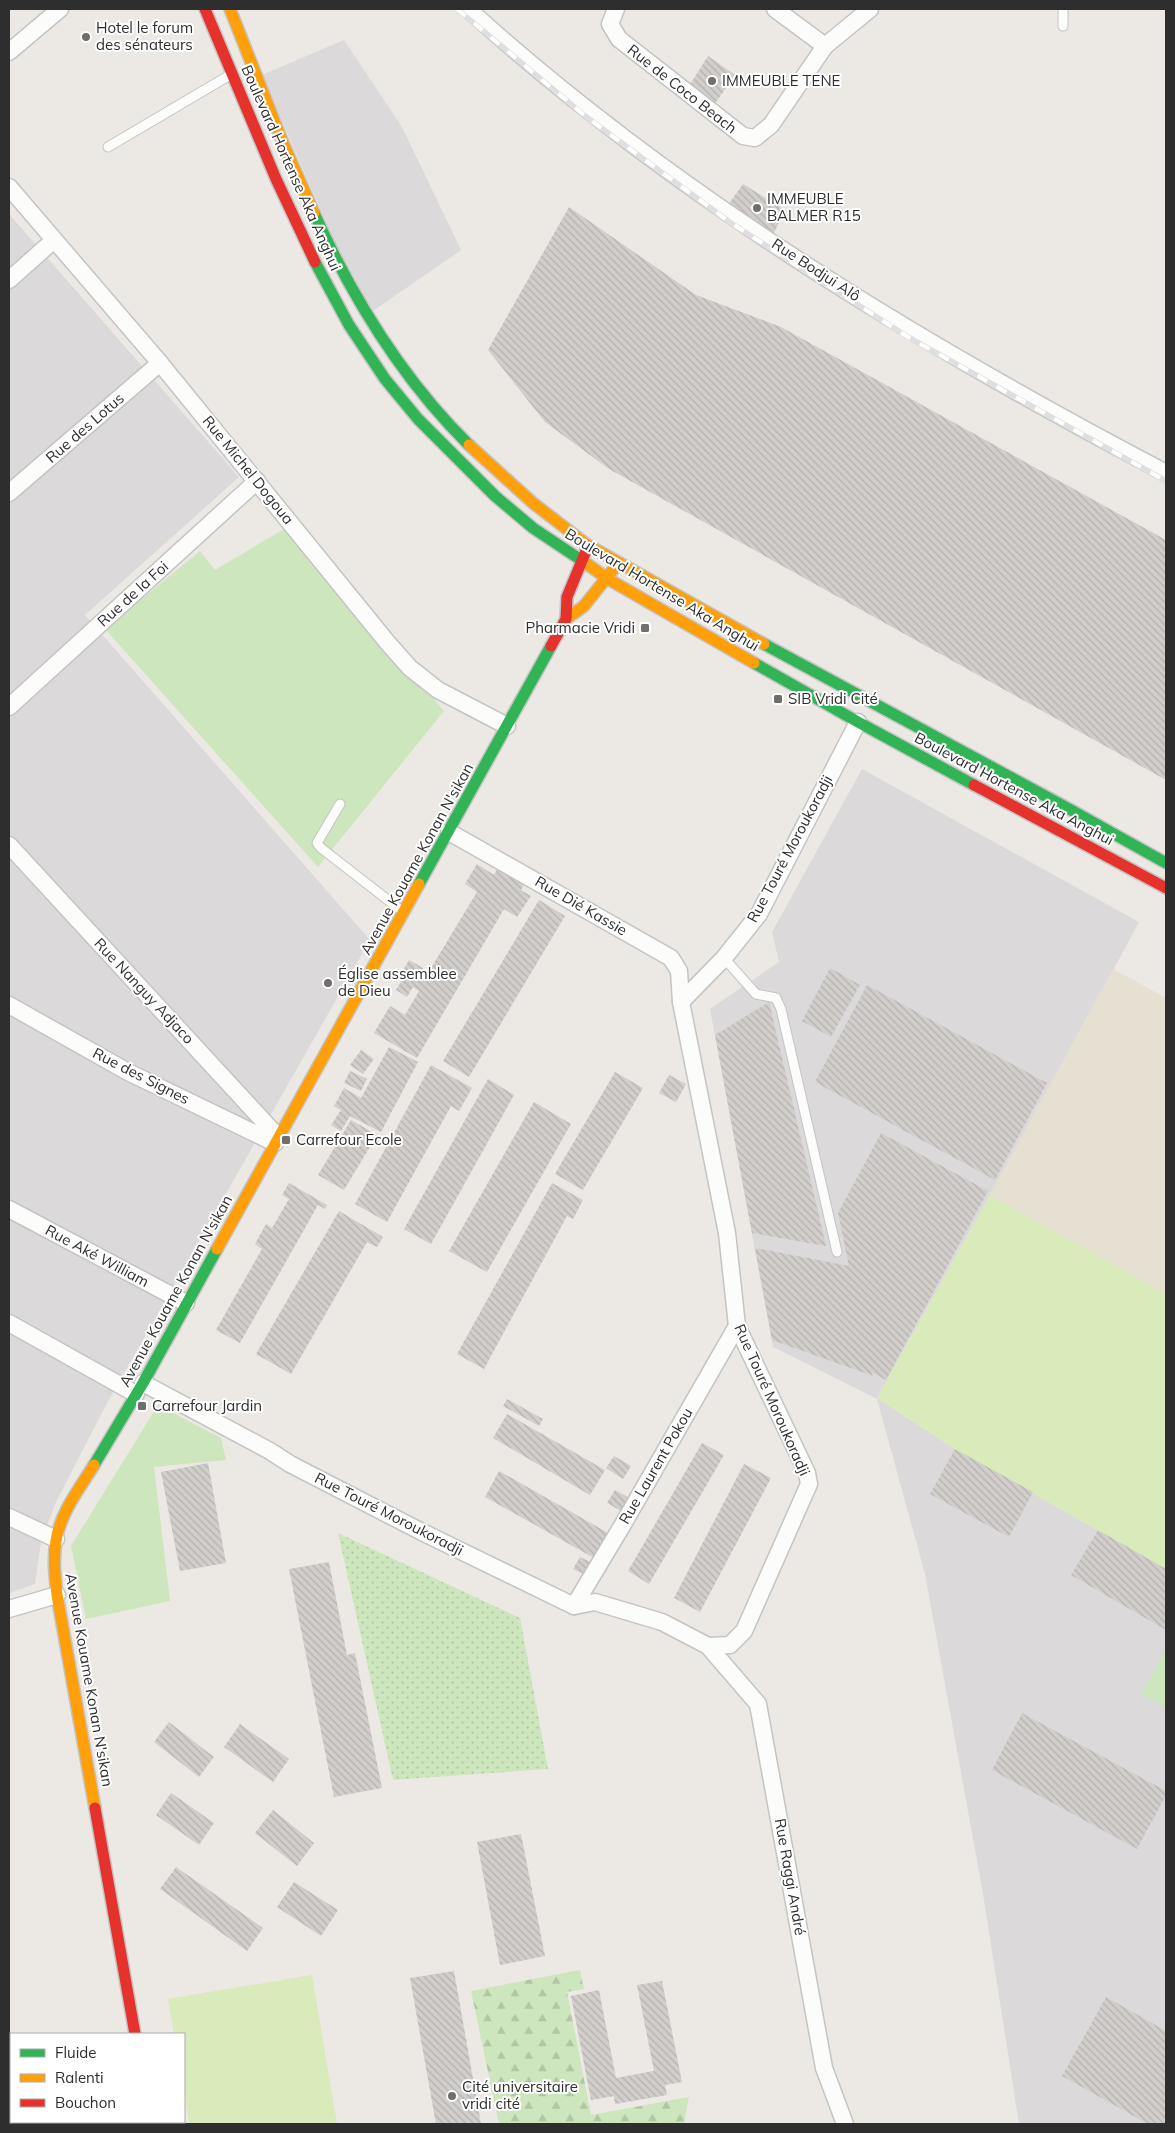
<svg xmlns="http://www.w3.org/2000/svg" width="1175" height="2133" font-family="Mulish,sans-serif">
<defs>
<pattern id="forest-firs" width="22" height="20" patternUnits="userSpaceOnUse" patternTransform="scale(1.25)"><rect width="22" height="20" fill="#cee6be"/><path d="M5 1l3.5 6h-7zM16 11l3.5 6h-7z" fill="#b1c6a4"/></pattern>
<pattern id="garden-dots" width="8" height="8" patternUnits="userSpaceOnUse" patternTransform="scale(1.25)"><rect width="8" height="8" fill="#cee6be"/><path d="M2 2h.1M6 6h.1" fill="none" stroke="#b1c6a4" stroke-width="1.8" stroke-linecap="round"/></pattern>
<pattern id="building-back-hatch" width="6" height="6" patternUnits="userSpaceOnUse" patternTransform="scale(1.25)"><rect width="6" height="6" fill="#d1cecb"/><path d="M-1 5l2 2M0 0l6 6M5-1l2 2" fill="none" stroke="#b4b1af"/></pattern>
</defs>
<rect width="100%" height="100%" fill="#ece8e4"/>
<g fill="#dcd9db">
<path d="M344,40L402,127L461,250L373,311L336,245L262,75Z"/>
<path d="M9,214L239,477L85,615L370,940L106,1405L55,1504L41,1542L35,1584L9,1593Z"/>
<path d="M862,769L1139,922L1051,1086L877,1398L955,1449L1166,1569V2124H1019L983,1894L925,1574L877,1399L773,1347L710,1009L779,962L772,932Z"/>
</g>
<path fill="#e6e0d3" d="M1113,969L1166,998V1294L990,1195Z"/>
<g fill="#cee6be">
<path d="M284,529L444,711L318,867L105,629L200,551L215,570Z"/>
<path d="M158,1405L221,1438L226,1460L154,1467L170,1601L86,1619L71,1546Z"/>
<path d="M1166,1650V1708L1141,1693Z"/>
</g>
<path fill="url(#forest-firs)" d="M580,1970L584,1989L567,1992L591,2115L689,2097L684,2124H499L471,1991Z"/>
<path fill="url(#garden-dots)" d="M338,1533L520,1618L548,1769L393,1780Z"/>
<g fill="#d9eabb">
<path d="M990,1195L1166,1294V1569L955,1449L877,1398Z"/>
<path d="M312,1975L337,2124H189L184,2092V2034H174L168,1999Z"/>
</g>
<g fill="url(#building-back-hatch)">
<path d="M708,56L735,75L714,105L689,86Z"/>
<path d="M743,184L785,210L773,235L728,205Z"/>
<path d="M569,207L696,295L781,327L1166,540V780L609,469L545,422L488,350Z"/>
<path d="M477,864L494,875L499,866L526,881L521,890L531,896L517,917L504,909L417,1058L374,1033L390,1006L405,1015L419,991L413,987L407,997L396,990L402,980L399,978L409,960L423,968L421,976L425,978L477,892L465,884Z"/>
<path d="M539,900L565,916L469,1077L443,1061Z"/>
<path d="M830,968L860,985L831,1037L802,1021Z"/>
<path d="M867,985L1047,1083L995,1180L815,1082Z"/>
<path d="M769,1002L826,1246L752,1233L715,1035Z"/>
<path d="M389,1047L418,1062L381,1132L350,1116L341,1131L331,1125L341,1110L334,1106L344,1088L361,1098Z"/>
<path d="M361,1050L374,1059L363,1074L350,1065Z"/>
<path d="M431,1065L472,1088L459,1111L451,1106L387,1222L355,1204Z"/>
<path d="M350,1071L367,1079L361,1091L344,1083Z"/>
<path d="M615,1072L643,1088L583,1190L555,1174Z"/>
<path d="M669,1075L686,1084L676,1102L659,1093Z"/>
<path d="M488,1079L514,1095L431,1244L404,1229Z"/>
<path d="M534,1102L571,1124L487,1272L449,1251Z"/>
<path d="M351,1120L377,1135L344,1190L318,1175Z"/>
<path d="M881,1133L988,1191L886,1380L871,1372L873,1376L772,1340L755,1248L849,1266L838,1213Z"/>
<path d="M289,1183L327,1205L325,1209L318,1205L240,1343L216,1330L262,1249L255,1244L266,1224L272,1228L289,1199L282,1195Z"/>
<path d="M552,1183L583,1200L573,1219L567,1216L484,1369L457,1354Z"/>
<path d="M339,1211L383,1237L377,1247L367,1242L291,1374L256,1354Z"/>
<path d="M507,1399L543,1419L539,1426L503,1406Z"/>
<path d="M507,1414L605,1470L590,1495L493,1438Z"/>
<path d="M702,1443L724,1455L649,1584L628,1571Z"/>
<path d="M955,1449L1033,1492L1009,1537L930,1494Z"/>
<path d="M614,1456L631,1466L623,1479L606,1468Z"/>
<path d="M208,1463L226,1563L180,1571L161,1472Z"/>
<path d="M744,1464L771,1478L700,1612L674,1598Z"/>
<path d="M499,1471L610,1534L596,1559L485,1497Z"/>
<path d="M615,1490L631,1499L623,1512L607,1503Z"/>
<path d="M1098,1530L1166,1569V1630L1071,1575Z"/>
<path d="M580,1557L592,1563L585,1575L573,1569Z"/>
<path d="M329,1562L347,1655L355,1653L382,1788L334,1797L289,1569Z"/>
<path d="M1022,1713L1166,1791V1795L1137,1849L992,1770Z"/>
<path d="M169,1722L214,1757L199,1777L154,1742Z"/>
<path d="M240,1724L289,1759L273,1782L224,1747Z"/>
<path d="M171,1793L214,1823L199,1845L156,1815Z"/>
<path d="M273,1810L314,1843L297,1866L255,1833Z"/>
<path d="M521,1834L545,1956L500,1965L477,1842Z"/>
<path d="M176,1867L263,1928L247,1951L160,1889Z"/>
<path d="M294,1882L338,1910L321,1936L277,1907Z"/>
<path d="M454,1971L481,2124H436L410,1978Z"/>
<path d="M662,1981L682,2082L665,2085L667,2095L615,2104L614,2096L591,2100L571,1996L599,1990L616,2078L654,2071L637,1985Z"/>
<path d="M1106,1997L1166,2031V2124H1148L1062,2076Z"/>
</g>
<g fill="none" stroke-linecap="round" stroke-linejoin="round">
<g stroke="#c5c4c5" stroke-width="11">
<g id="lane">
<path d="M1063,26V9"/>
<path d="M108,147L230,75"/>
<path d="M340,804L317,843L321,848L402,911"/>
<path d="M724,958L756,994L776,998L781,1009L837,1252"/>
</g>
</g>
<g stroke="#c5c4c5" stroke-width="19">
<g id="street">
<path d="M468,9C676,197 919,343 1166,473"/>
<path d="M616,9L610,24L619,39L743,136L755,138L771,125L825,46L870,9"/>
<path d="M775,9L825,46"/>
<path d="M9,52L60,9"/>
<path d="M9,187L160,363L387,642L410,668L438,690L507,726"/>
<path d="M9,280L54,240"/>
<path d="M9,493L160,363"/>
<path d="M9,707L257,481"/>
<path d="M449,832L671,958L679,971L681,1002"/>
<path d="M9,845L279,1138"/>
<path d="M9,1005L128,1072L275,1143"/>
<path d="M9,1209L186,1303"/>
<path d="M9,1323L136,1394"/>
<path d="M143,1383L270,1451L290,1464L422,1532L574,1606L595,1602L662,1622L708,1646L730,1645L744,1631L809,1484L807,1473L737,1326L727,1233L681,1002L724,958L759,914L858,722"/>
<path d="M9,1517L56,1539"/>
<path d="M574,1606L622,1526L737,1326"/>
<path d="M9,1609L57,1595"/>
<path d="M708,1646L758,1704L824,2068L845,2124"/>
</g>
</g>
<g stroke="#c5c4c5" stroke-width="14">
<g id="fast">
<path d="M314,213C353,299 402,379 469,445"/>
<path d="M315,262L349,325L385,379L418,419L495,496L533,528L587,564"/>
<path d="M764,644L1071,810L1166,863"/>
<path d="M754,663L858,722L974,785"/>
<path d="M419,884L551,646"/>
<path d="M94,1465L143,1383L217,1249"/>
<path d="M150,2122L151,2124"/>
</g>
</g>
<g stroke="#c5c4c5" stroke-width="14">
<g id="slow">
<path d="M230,9L283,143L314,213"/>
<path d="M469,445L533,503L586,544L764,644"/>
<path d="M587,564L608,579L754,663"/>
<path d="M566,619L584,606L616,566"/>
<path d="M217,1249L419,884"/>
<path d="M94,1465C80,1488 60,1513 56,1541C53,1559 55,1577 57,1595L95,1808"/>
</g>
</g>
<g stroke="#c5c4c5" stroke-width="14">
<g id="jam">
<path d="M205,9L276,179L315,262"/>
<path d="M551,646L566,619L567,597L588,546"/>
<path d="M974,785L1166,888"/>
<path d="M95,1808L135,2034"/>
</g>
</g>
<use href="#lane" stroke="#fcfcfb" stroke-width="9"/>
<use href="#street" stroke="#fcfcfb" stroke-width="16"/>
<use href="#fast" stroke="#30b455" stroke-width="11"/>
<use href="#slow" stroke="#ff9f0a" stroke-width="11"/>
<use href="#jam" stroke="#e5322d" stroke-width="11"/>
<g stroke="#dfdfe1" stroke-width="5.5">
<path id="rail" d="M457,9L589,119L731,223L908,337L1166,481"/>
</g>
<use href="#rail" stroke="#fff" stroke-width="4" stroke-dasharray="11" stroke-linecap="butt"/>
</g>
<g fill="#706f6e" stroke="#fff" stroke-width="2">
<circle cx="86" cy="37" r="5"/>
<circle cx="712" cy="81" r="5"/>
<circle cx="757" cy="208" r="5"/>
<rect x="640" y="623" width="10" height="10" rx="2.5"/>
<rect x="773" y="694" width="10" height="10" rx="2.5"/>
<circle cx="328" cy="983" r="5"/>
<rect x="281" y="1135" width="10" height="10" rx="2.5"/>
<rect x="137" y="1401" width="10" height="10" rx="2.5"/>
<circle cx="452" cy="2096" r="5"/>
</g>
<g text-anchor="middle" stroke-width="4" stroke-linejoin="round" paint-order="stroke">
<g font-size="15" fill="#2e2e2e" stroke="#fff" text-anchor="start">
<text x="96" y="33">Hotel le forum<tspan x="96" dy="17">des sénateurs</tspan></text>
<text x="722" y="86">IMMEUBLE TENE</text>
<text x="767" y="204">IMMEUBLE<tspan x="767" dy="17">BALMER R15</tspan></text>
<text x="635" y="633" text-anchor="end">Pharmacie Vridi</text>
<text x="788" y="704">SIB Vridi Cité</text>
<text x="338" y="979">Église assemblee<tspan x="338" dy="17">de Dieu</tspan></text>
<text x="296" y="1145">Carrefour Ecole</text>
<text x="152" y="1411">Carrefour Jardin</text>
<text x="462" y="2092">Cité universitaire<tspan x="462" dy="17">vridi cité</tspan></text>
</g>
<g font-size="15" fill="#2e2e2e" stroke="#fff">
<text transform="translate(682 89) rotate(38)" y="5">Rue de Coco Beach</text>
<text transform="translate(291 168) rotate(66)" y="5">Boulevard Hortense Aka Anghui</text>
<text transform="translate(816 270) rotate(33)" y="5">Rue Bodjui Alô</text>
<text transform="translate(85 428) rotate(-41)" y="5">Rue des Lotus</text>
<text transform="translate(248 470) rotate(51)" y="5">Rue Michel Dogoua</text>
<text transform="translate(662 590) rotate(31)" y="5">Boulevard Hortense Aka Anghui</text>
<text transform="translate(133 594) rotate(-42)" y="5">Rue de la Foi</text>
<text transform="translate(1014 789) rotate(28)" y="5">Boulevard Hortense Aka Anghui</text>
<text transform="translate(790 849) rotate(-62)" y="5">Rue Touré Moroukoradji</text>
<text transform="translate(417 859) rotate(-61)" y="5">Avenue Kouame Konan N'sikan</text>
<text transform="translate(581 906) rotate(30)" y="5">Rue Dié Kassie</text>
<text transform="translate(144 991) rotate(47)" y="5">Rue Nanguy Adjaco</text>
<text transform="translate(141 1076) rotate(27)" y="5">Rue des Signes</text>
<text transform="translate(97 1256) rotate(28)" y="5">Rue Aké William</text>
<text transform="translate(176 1291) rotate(-61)" y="5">Avenue Kouame Konan N'sikan</text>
<text transform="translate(772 1400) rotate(66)" y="5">Rue Touré Moroukoradji</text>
<text transform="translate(656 1466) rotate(-60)" y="5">Rue Laurent Pokou</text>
<text transform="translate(389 1514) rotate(27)" y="5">Rue Touré Moroukoradji</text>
<text transform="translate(89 1680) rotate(80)" y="5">Avenue Kouame Konan N'sikan</text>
<text transform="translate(790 1877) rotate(80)" y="5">Rue Raggi André</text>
</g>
</g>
<rect width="1175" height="2133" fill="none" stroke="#2e2e2e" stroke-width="20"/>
<rect x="10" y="2033" width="175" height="90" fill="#ffffff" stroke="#ababab"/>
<rect x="20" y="2049" width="25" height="8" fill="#30b455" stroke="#ababab"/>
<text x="55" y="2058" font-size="15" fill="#2e2e2e">Fluide</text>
<rect x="20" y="2074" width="25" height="8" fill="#ff9f0a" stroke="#ababab"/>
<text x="55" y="2083" font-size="15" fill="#2e2e2e">Ralenti</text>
<rect x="20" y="2099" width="25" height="8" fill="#e5322d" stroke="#ababab"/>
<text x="55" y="2108" font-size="15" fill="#2e2e2e">Bouchon</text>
</svg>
